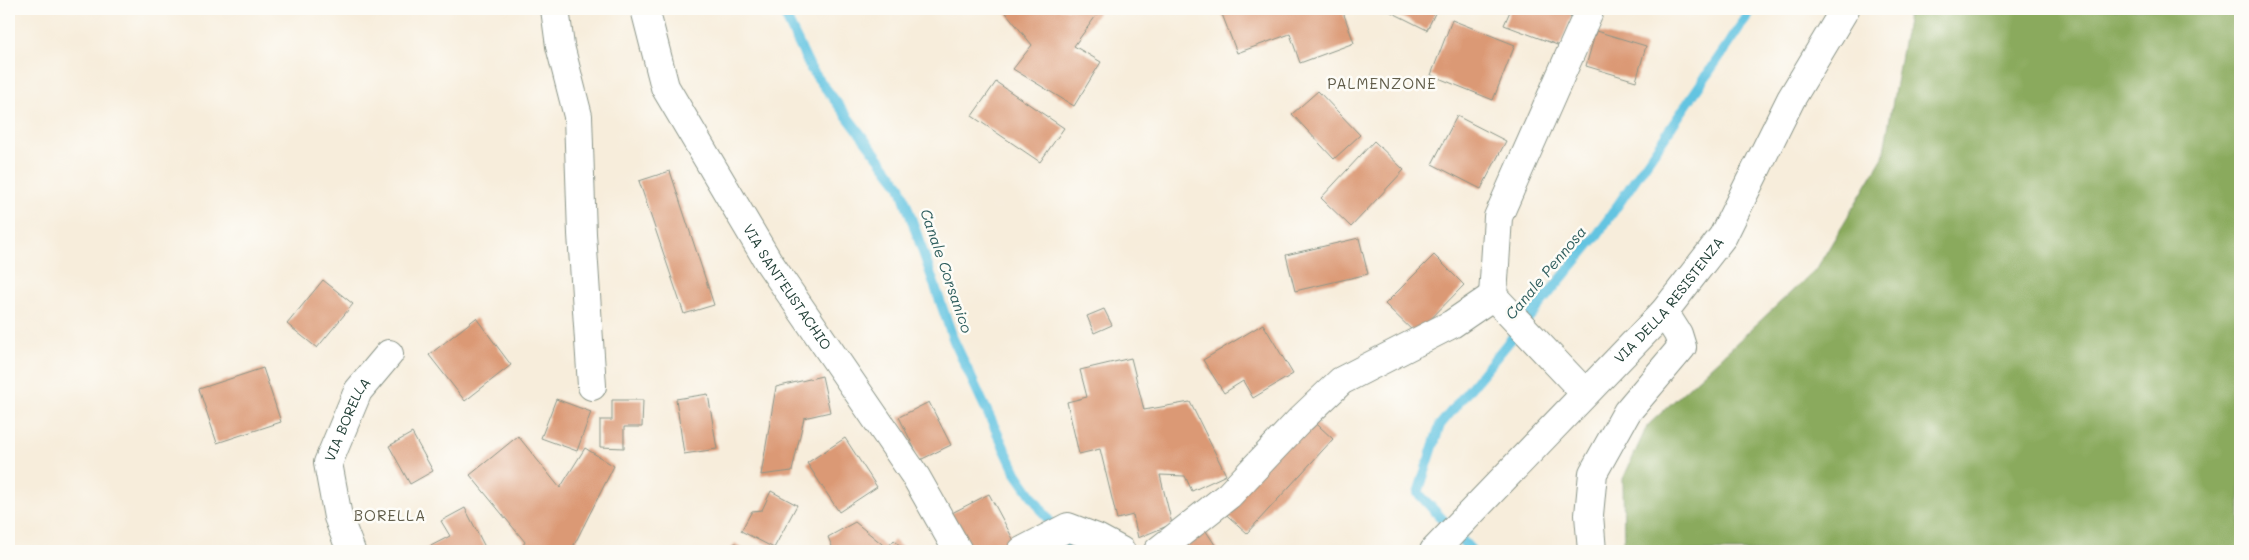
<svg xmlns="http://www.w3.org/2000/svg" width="2249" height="560" font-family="Mali,sans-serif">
<rect width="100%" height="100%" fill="#fdfcf7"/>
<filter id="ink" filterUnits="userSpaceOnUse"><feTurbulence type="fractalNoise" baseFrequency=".02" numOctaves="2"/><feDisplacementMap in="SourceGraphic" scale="10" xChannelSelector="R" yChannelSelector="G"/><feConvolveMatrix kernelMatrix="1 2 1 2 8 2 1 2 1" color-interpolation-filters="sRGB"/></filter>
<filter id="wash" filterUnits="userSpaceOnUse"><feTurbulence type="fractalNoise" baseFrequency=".0096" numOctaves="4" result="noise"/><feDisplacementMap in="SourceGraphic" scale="20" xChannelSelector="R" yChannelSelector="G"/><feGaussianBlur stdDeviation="1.12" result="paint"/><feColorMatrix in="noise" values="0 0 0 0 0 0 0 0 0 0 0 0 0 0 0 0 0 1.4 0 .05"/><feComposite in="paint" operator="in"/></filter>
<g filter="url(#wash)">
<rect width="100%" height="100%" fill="#f7eddb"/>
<path fill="#8aaa5d" stroke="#547448" d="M1909,9H2240V551H1624L1623,479L1647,426L1817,268L1883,157Z"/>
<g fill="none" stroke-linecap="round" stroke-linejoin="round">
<g stroke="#63c4e1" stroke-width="10">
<path d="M782,9L811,69L900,186L954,341L1016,473L1070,551"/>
<path d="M1472,551L1418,493L1440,425L1598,234L1752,9"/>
</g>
</g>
<g id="blocks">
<g fill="#db9974">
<path d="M1003,9H1096L1098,13L1074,46L1101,62L1074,106L1013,69L1032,45Z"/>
<path d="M1220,9H1342L1354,43L1300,63L1290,34L1237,53Z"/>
<path d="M1385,9H1437L1427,30Z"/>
<path d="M1511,9H1574L1560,46L1504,25Z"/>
<path d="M1452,20L1515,45L1493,100L1431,75Z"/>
<path d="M1596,31L1646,46L1636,81L1586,66Z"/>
<path d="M996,82L1064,128L1040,162L972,116Z"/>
<path d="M1318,91L1360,135L1334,159L1292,114Z"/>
<path d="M1457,116L1506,141L1481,189L1432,164Z"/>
<path d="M1374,141L1404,170L1351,227L1321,198Z"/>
<path d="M670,171L714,305L684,314L639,181Z"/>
<path d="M1359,238L1368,274L1295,291L1286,255Z"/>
<path d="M1434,255L1464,285L1416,334L1385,304Z"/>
<path d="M323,280L353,304L317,348L287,324Z"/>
<path d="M1104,309L1112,325L1094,333L1087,316Z"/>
<path d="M476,318L511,365L465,401L429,355Z"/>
<path d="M1263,324L1293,374L1253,398L1243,381L1224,393L1203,360Z"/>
<path d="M1131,358L1144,410L1190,402L1226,475L1192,491L1185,476L1160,475L1172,524L1138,538L1133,515L1117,519L1100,449L1079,454L1067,402L1087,397L1080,370Z"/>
<path d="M263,368L281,422L217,443L199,389Z"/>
<path d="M822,376L830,412L804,418L792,471L761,475L776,387Z"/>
<path d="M708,394L717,449L684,454L676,399Z"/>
<path d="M556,399L591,412L577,451L541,438Z"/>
<path d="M612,400H643L642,427H624V448L600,447V420H612Z"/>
<path d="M929,402L951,445L920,460L899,417Z"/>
<path d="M1307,415L1333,439L1247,533L1221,510Z"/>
<path d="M412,433L433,471L410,484L389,446Z"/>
<path d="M518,436L560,488L585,448L614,466L571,551H520L525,542L470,475Z"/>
<path d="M845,438L877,487L839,512L807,463Z"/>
<path d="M771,491L797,505L774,548L741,531L752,511L762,510Z"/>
<path d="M989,494L1019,550L1017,551H968L948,515Z"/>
<path d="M465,508L487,551H421L450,536L441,521Z"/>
<path d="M855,522L887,548L894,540L906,551H834L828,537Z"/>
<path d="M1204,528L1219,551H1170Z"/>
<path d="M735,543L747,551H729Z"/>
</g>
</g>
</g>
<g filter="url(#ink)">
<use href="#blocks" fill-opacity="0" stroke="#8b9588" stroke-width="1"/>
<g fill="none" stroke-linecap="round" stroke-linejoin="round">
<g stroke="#8b9588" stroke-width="30">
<g id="minor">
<path d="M555,9L560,46L578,116L582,234L592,386"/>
<path id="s1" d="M645,9L665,87L768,261L916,477L958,551"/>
<path d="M1585,393L1493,296L1498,217L1590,9"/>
<path id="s2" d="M351,551L338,517L328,463L358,391L389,354"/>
<path d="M1022,551L1068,527L1097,538L1121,551"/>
<path d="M1158,551L1229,495L1301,419L1341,381L1452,324L1493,296"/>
<path d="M1592,551L1589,515L1593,473L1627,412L1682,347L1678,334L1664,312"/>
</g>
</g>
<g stroke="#8b9588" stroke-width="30">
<g id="tertiary">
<path id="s3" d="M1434,551L1664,312L1723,236L1791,99L1845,9"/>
</g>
</g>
<use href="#minor" stroke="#fff" stroke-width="28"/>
<use href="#tertiary" stroke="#fff" stroke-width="28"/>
</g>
</g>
<g text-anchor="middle" stroke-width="5" stroke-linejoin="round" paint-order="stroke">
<g font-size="14" fill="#1f3d34" stroke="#fdfcf7">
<text dy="5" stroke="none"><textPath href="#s1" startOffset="315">VIA SANT'EUSTACHIO</textPath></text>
<text dy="5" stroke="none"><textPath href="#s3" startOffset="344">VIA DELLA RESISTENZA</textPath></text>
<text dy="5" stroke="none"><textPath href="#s2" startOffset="139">VIA BORELLA</textPath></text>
</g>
<g font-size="15" letter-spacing="1" fill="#615d4a" stroke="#fdfcf7">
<text x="1382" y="89">PALMENZONE</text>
<text x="390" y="521">BORELLA</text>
</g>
<g font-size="15" font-style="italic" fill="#305f5f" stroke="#fdfcf7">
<text transform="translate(946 271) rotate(71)" y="5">Canale Corsanico</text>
<text transform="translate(1546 273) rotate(-50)" y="5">Canale Pennosa</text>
</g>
</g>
<rect width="2249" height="560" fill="none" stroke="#fdfcf7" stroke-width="30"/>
</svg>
